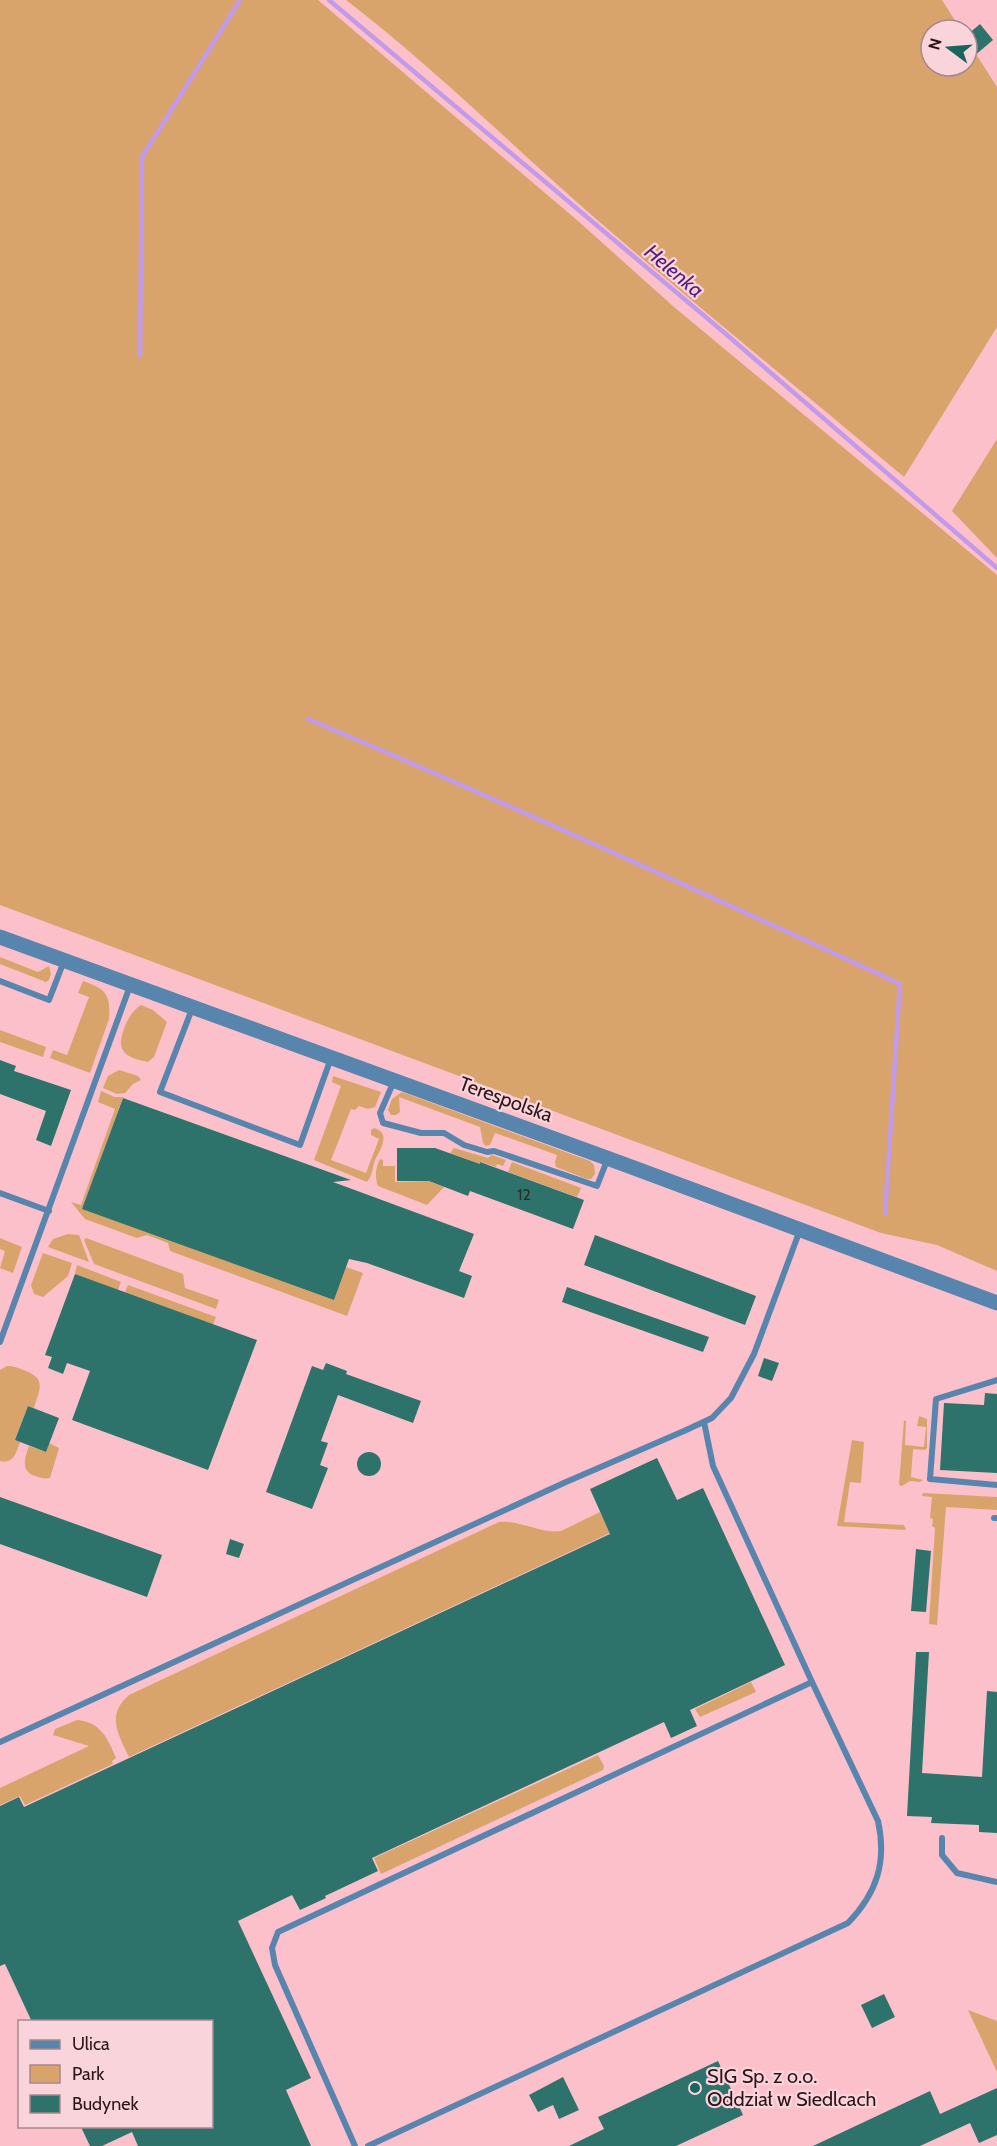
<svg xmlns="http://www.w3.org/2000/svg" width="997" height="2146" font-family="Cabin,sans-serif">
<rect width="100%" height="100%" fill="#fcc0cb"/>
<g fill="#d9a36c">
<path d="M0,0H318L578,221L674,307L997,575V1271L937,1245L881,1233L0,905Z"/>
<path d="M346,0H942L961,30H931V66H967V40L997,87V327L904,477C799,389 692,302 588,212C507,141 431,65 346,0Z"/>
<path d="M997,439V558L952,511Z"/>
<path d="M0,957L38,972L49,966L51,974L49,980L46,982L0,964Z"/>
<path d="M83,981C105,989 111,993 109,1019L90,1073L50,1058L53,1050L67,1055L89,997L78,993Z"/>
<path d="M141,1005L153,1010L167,1022L154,1057L148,1062C127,1058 115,1052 124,1029C127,1020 132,1011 141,1005Z"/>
<path d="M0,1030L46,1047L43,1057L0,1042Z"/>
<path d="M119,1070L138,1076L141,1080L133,1084L125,1093L117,1094L103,1088L108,1076Z"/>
<path d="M333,1076L381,1092L375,1107L368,1109L359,1106L355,1110L351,1109L331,1160L366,1173L379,1139L371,1135V1130L374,1128C392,1133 380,1150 375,1160C372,1168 373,1175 367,1182L314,1160L341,1086L332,1082Z"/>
<path d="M101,1091L115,1097H123L83,1208L334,1300L346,1267L363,1273L347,1316L170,1251L168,1243L147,1235L137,1238L85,1219L71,1202L81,1205L115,1109L98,1102Z"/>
<path d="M402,1092L590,1161L594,1165L595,1174L591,1179H587L556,1167L555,1162L557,1155L495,1133L490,1145L486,1146L483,1143L480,1127L399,1097L400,1112L396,1115H391L388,1110L392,1099Z"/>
<path d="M454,1148L488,1158L492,1155L506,1160L503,1166L497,1164L496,1167L481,1162L480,1164L450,1153Z"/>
<path d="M380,1159L383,1160V1166H395V1182L429,1181L444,1187L427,1205L378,1186C375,1177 375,1168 380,1159Z"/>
<path d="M512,1162L581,1188L577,1197L508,1172Z"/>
<path d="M68,1234L79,1235L89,1262L48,1247L53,1239Z"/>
<path d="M0,1238L22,1247L13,1273L0,1268L5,1251L0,1249Z"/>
<path d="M86,1238L183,1274L185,1288L219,1300L216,1309L94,1264L84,1240Z"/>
<path d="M43,1253L72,1263L68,1276L43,1297L34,1294L31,1285Z"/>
<path d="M77,1265L121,1282L118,1290L75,1274Z"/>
<path d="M128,1285L216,1317L213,1325L125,1292Z"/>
<path d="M7,1366C14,1366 19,1368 26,1371C47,1379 39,1391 34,1408L28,1406L15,1440L20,1442C16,1453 14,1464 0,1461V1370Z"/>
<path d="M919,1416L927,1419V1448L925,1450L913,1449L911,1477L923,1480L920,1482L910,1481L902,1486L899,1485L904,1420L906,1421L905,1445L924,1447L926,1427L917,1426Z"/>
<path d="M852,1440L864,1442L861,1483L850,1482L844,1522L904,1525L906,1530L837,1526Z"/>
<path d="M49,1443L59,1448L50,1478C44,1479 41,1478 35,1476C20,1471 25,1457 29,1446L46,1452Z"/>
<path d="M923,1493L997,1497V1510L946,1507L937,1625L929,1624L935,1528L932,1526L933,1519L930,1518L932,1497L922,1496Z"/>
<path d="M600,1512L610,1533L129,1757C118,1734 106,1715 129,1695L499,1522C521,1520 540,1534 561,1531Z"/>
<path d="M751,1682L756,1692L700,1717L695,1709Z"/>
<path d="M77,1720C101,1722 108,1739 116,1758L112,1761L113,1764L25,1805L20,1796L0,1805V1788L89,1746L53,1735L55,1729Z"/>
<path d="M598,1755L604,1766L603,1770L381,1874L374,1858Z"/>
<path d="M968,2010L997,2021V2072Z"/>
</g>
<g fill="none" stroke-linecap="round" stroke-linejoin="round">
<g stroke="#c19bea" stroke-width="4.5">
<path d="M329,0L727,335L997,568"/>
<path d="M140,355L142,157L240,0"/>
<path d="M308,719C507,803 704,893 900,984L885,1214"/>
</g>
</g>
<g fill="#2d736c">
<path d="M980,24L993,40L967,62V35Z"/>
<path d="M0,1060L16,1066L14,1071L71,1090L51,1146L36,1140L46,1111L0,1094Z"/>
<path d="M123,1098L351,1180L333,1182L474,1234L459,1271L472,1276L464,1298L367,1263L349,1259L334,1300L82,1209Z"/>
<path d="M397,1148H435L480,1164V1162L584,1200L573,1229L470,1191L468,1196L429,1181H397Z"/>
<path d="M595,1235L756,1296L745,1325L584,1265Z"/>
<path d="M75,1274L257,1340L208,1470L72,1420L90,1371L67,1363L63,1374L48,1368L52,1357L45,1355Z"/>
<path d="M567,1287L709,1337L703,1352L562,1302Z"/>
<path d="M764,1358L779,1363L772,1381L758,1376Z"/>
<path d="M326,1363L347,1371L346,1374L421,1401L413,1423L338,1395L321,1441L328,1443L320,1465L328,1468L312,1509L266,1492L312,1366L323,1370Z"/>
<path d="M985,1393L997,1394V1473L940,1470L944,1403L984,1405Z"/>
<path d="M28,1406L59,1418L46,1452L15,1440Z"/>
<circle cx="369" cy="1464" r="12"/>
<path d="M657,1458L677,1500L703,1488L785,1665L690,1710L697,1726L671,1738L664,1722L372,1858L378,1871L325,1896L326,1898L300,1910L292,1895L238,1921L311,2078L286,2090L311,2146H138L132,2132L102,2146H90L81,2127H212V2022H32L5,1964L0,1966V1806L19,1797L24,1807L610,1534L590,1489Z"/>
<path d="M0,1497L162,1555L147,1597L0,1544Z"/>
<path d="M230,1539L244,1544L239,1558L226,1554Z"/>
<path d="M916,1549L931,1551L926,1612L911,1611Z"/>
<path d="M916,1652H929L922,1773L982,1777L987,1691L997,1692V1833L979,1832V1825L931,1823L932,1817L907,1816Z"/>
<path d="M884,1994L895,2017L872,2028L861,2005Z"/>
<path d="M718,2061L743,2115L676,2146H569L604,2129L598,2117Z"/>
<path d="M563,2077L579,2110L559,2119L553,2105L538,2112L529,2095Z"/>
<path d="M997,2088V2135L979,2143L970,2123L920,2146H813L930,2091L940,2114Z"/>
</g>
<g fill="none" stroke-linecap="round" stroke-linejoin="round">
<g stroke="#5785ae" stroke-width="6">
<path d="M0,981L49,1000L64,961"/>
<path d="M192,1009L160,1092L300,1145L331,1058"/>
<path d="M394,1081L380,1113L383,1123L387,1124L421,1133H444L464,1145L487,1152L494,1151L597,1186L608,1158"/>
<path d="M0,1193L49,1211"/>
<path d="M0,1342L130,986"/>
<path d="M997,1380L936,1399L930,1479L997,1485"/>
<path d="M994,1518H997"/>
<path d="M0,1742L566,1482L684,1431L712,1418L731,1398L754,1354L800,1230"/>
<path d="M942,1838V1855L957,1873L997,1882"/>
<path d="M355,2146L275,1965L272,1948L278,1932L812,1682"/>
<path d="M368,2146L848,1923C877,1893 887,1862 878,1821L812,1682L713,1466L704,1422"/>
</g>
<path stroke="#5785ae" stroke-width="15" d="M0,937L626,1165L997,1303"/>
</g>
<circle fill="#19645d" stroke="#fad4db" stroke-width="2" cx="695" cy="2088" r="6"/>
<g text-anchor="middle" stroke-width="4.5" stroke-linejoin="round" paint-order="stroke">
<g font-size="16" fill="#2b2c2e">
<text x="524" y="1200">12</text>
</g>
<g font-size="20" fill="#2a1519" stroke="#fad4db">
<text transform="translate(506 1099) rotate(20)" y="7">Terespolska</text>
</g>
<g font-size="20" fill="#2a1519" stroke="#fad4db" text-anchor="start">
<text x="707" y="2083">SIG Sp. z o.o.<tspan x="707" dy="23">Oddział w Siedlcach</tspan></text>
</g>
<g font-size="21" font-style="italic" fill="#511d78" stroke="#fad4db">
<text transform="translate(674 271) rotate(40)" y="7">Helenka</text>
</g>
</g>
<rect x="18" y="2020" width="195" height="108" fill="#fad4db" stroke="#a7888d" stroke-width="1.5"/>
<rect x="30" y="2040" width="30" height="9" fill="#5785ae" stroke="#a7888d" stroke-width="1.5"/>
<text x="72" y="2050" font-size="18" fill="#2a1519">Ulica</text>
<rect x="30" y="2065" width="30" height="18" fill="#d9a36c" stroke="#a7888d" stroke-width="1.5"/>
<text x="72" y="2080" font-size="18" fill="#2a1519">Park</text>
<rect x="30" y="2095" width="30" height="18" fill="#2d736c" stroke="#a7888d" stroke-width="1.5"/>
<text x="72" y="2110" font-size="18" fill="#2a1519">Budynek</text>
<g transform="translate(949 48) rotate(286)"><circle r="28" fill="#fad4db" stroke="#a7888d" stroke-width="1.5"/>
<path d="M0-4.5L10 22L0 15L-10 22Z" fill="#19645d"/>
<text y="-9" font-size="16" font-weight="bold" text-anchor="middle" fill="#2a1519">N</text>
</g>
</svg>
